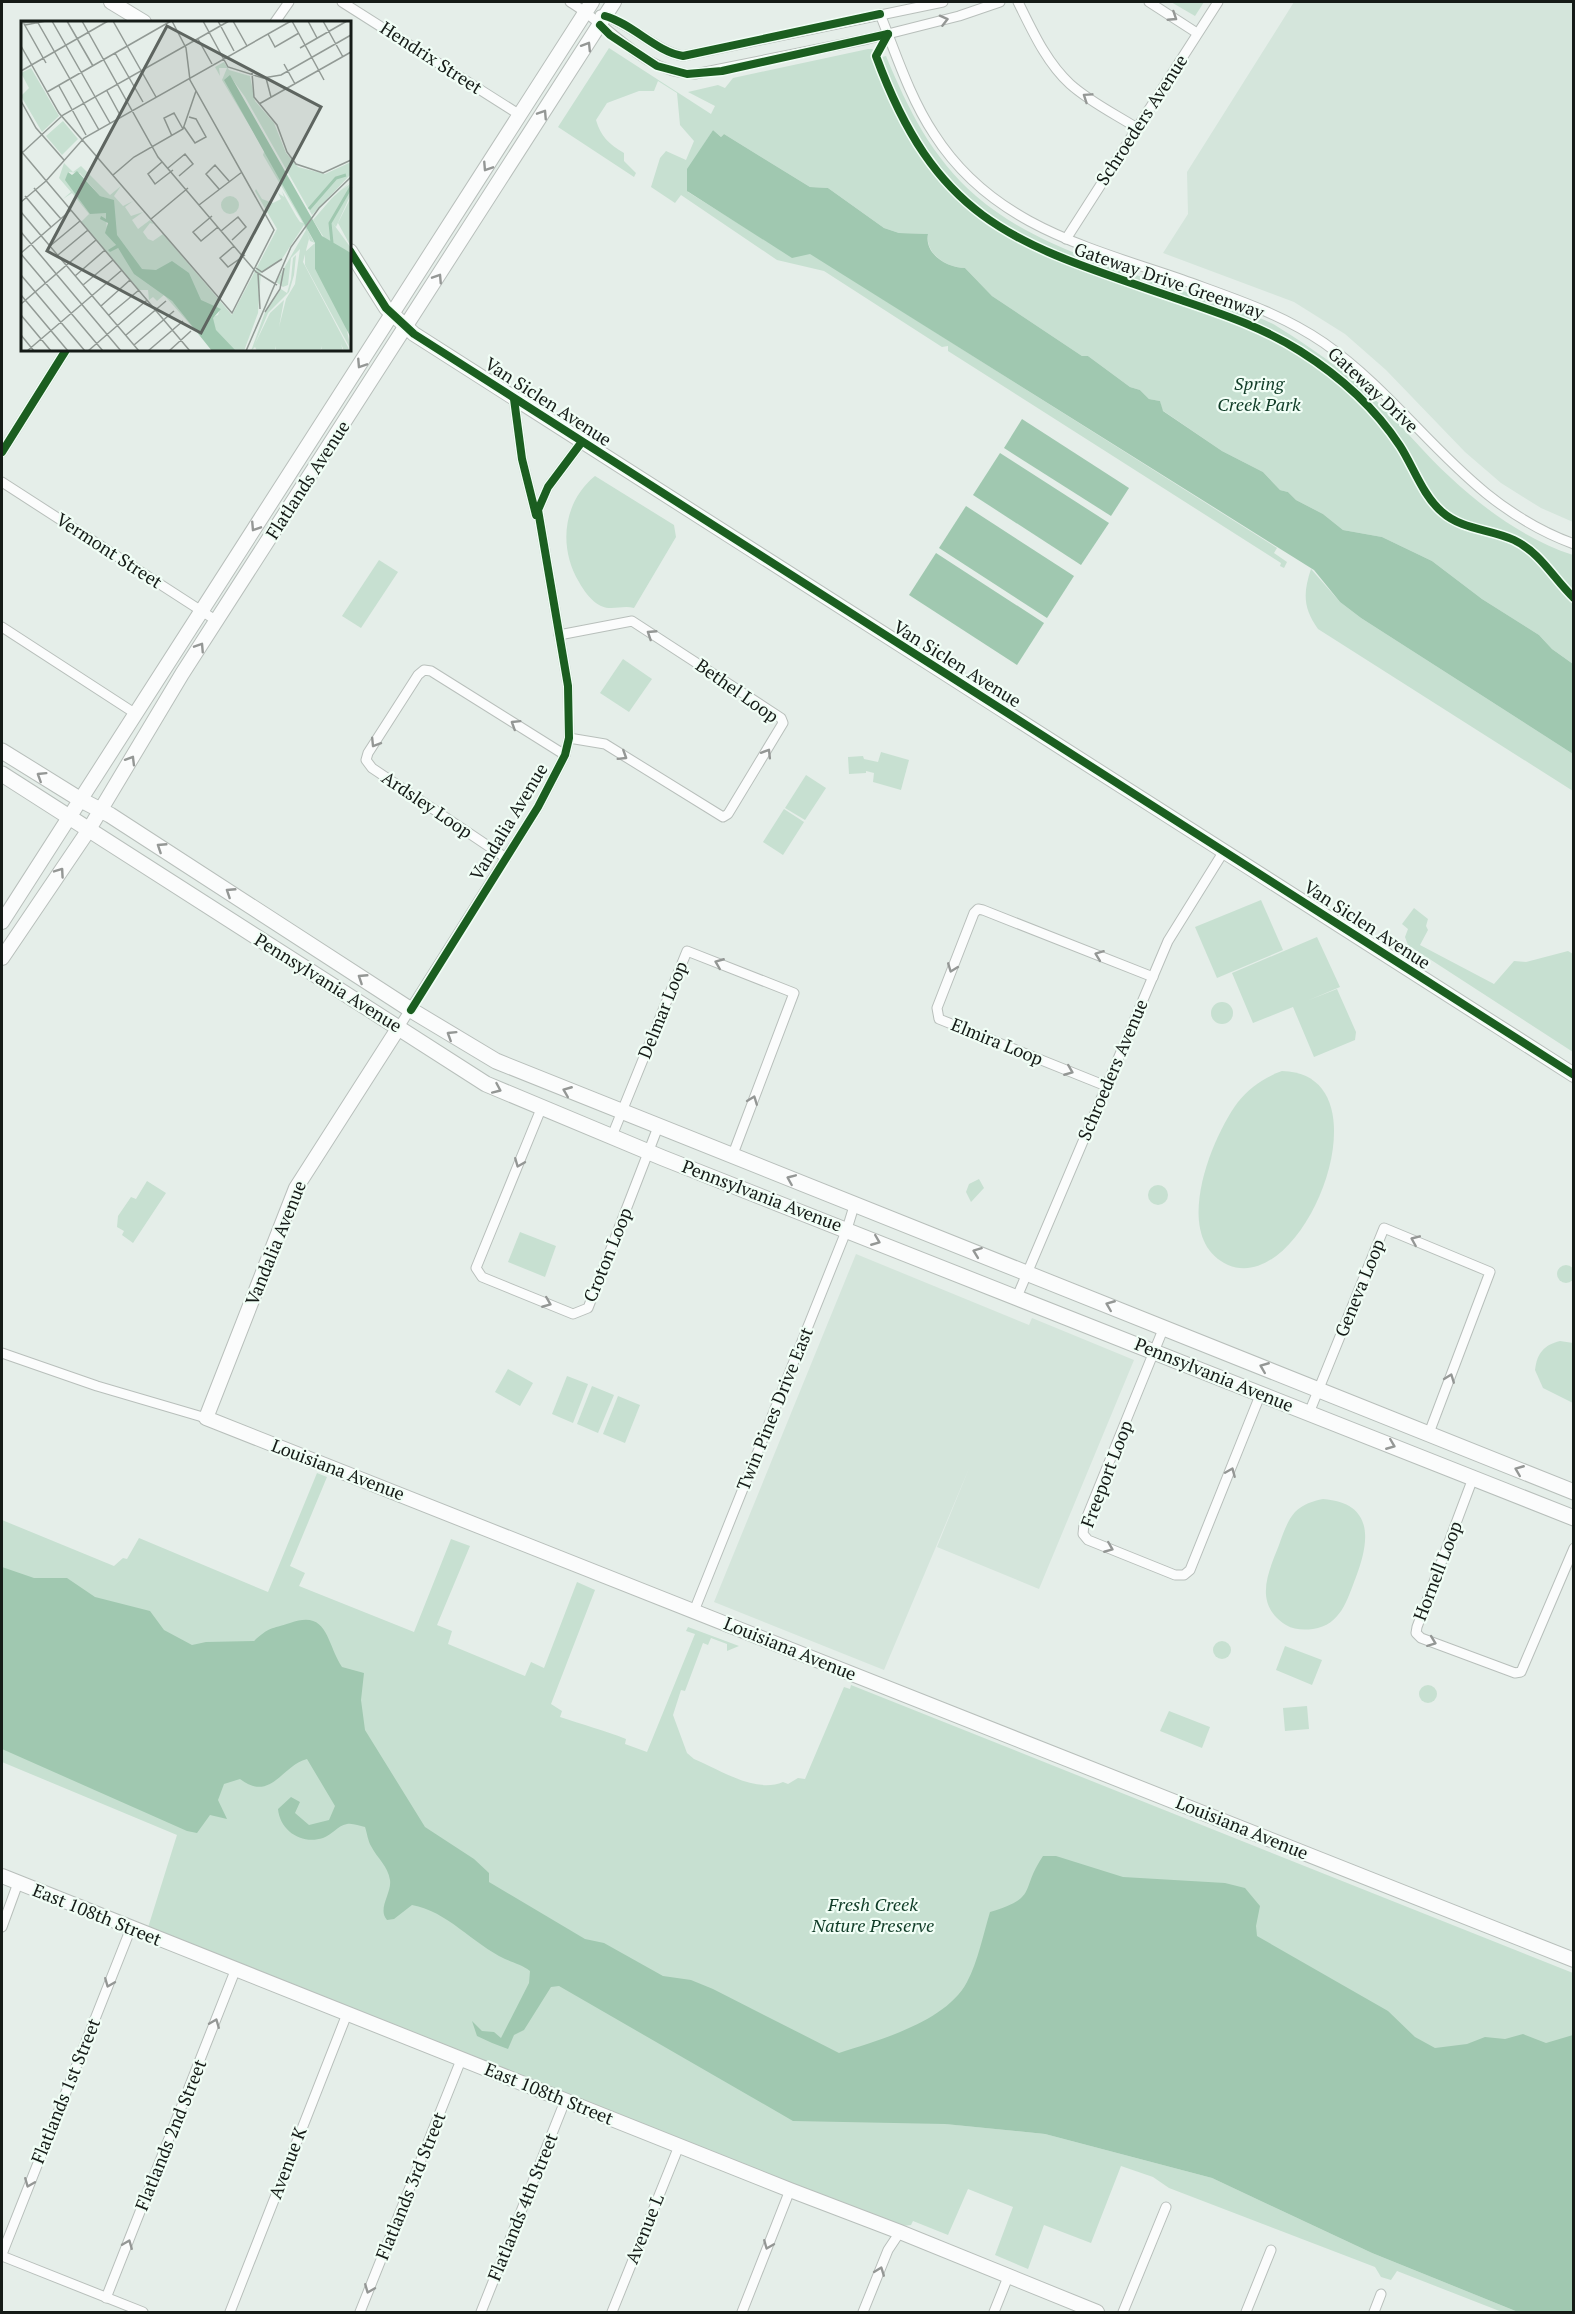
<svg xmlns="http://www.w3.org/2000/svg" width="1575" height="2314" font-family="'PT Serif',serif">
<rect width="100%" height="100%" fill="#e5eee9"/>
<g fill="#d4e5db">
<path d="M1294,2H1573V522L1541,508L1501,483L1465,452L1386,370L1345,334L1294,302L1163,253L1188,214L1187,172Z"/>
<path d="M856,1254L1029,1325L1032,1318L1134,1360L1039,1589L937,1547L970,1466L884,1670L714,1602Z"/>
</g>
<g fill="#c7e0d1">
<path d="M1171,2H1204L1195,16Z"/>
<path d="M609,48L711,114L715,106L688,92L718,85L725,88L733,78L868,49H872L882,57L886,56C908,109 932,158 976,196C1043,254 1138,272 1219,304C1238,311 1260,316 1278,327C1310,347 1341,368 1369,394C1398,420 1422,452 1451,478C1485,510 1529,541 1573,555V664L1552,649L1539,635L1482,599L1432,561L1382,537L1343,530L1323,514L1296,500L1288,492L1280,490L1263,472L1222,451L1162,410L1160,401L1149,399L1140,390L1130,387L1088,356H1082L992,296L965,268C947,268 925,254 928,234L899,233L884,228L828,188L810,187L724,134L721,137L713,130L688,169V192L792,257L810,253L1277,548L1274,553L1287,562L1284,568L1280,566L1281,563L948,351V346L942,347L824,271L777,260L681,195L675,203L651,187L660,158L666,151L686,160L694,141L680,125L677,93L658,81L654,91H639L607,103L596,120C601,137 609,144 624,153V161L636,173L634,177L558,127Z"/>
<path d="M595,476L674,525L676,537L634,608C622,605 612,611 601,606C591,601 584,591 579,582C558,547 563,502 595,476Z"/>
<path d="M379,560L398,572L361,628L342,616Z"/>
<path d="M1311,569L1340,602L1361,618L1573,754V791L1318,629C1303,608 1303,593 1311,569Z"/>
<path d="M623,659L652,679L629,712L600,693Z"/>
<path d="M881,752L909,760L901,790L873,782L874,773L866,771V773L849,774L848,757L863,756L864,759L878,762Z"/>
<path d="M806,775L826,788L805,820L785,808Z"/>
<path d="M784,809L804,822L783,855L763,842Z"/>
<path d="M1261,900L1283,950L1217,978L1195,927Z"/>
<path d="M1414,908L1428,919L1426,926L1428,930L1420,945L1494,984L1514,961L1526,962L1568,951L1573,954V1052L1408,945L1405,937L1408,929L1402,924Z"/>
<path d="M1317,937L1340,987L1309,1000L1337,989L1356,1032L1355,1040L1314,1057L1293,1007L1253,1023L1232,973Z"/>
<circle cx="1222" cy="1013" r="11"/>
<path d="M1282,1071C1392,1073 1305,1298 1228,1265C1170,1239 1211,1138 1238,1102C1249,1088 1265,1077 1282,1071Z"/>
<path d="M979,1179L984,1188L971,1202L966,1192L969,1184Z"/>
<path d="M147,1181L166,1193L133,1243L122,1235L124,1231L117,1227L118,1216L131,1197L136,1199Z"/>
<circle cx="1158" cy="1195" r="10"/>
<path d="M520,1232L556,1246L545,1277L508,1262Z"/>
<circle cx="1566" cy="1274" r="9"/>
<path d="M1560,1341L1573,1343V1403L1543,1388L1535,1370C1537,1353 1544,1345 1560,1341Z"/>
<path d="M508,1369L533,1383L520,1406L495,1392Z"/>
<path d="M567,1376L588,1384L573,1423L552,1414Z"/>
<path d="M592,1386L614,1395L598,1433L577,1424Z"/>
<path d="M618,1396L640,1405L625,1443L603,1434Z"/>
<path d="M317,1473L327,1477L290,1566L305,1573L299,1586L414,1632L451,1539L470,1546L437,1625L452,1631L448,1644L525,1676L531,1662L544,1668L577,1582L595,1590L551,1704L562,1711L560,1717C583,1725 604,1730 626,1739L625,1744L647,1752L695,1634L686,1631L688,1627L739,1646L727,1651V1644L711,1638L708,1645L703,1643L685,1691L681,1690L673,1715L687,1753L694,1759C719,1769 755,1794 783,1782L788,1784L798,1778L805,1779L844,1687L850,1689L851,1685L1573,1973V2043L1474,2059L980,1984L929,2024L839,2056L658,1982L483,1886L419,1831L244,1648L192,1650L2,1575V1520L114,1566L123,1558L127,1559L139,1538L268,1592Z"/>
<path d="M1323,1499C1374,1503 1370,1540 1356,1577C1347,1600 1341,1625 1313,1629C1304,1630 1294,1630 1286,1625C1253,1604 1268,1573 1279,1545C1283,1534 1287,1521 1295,1512C1303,1504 1313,1501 1323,1499Z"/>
<circle cx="1222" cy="1650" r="9"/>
<path d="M1285,1646L1322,1660L1312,1685L1276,1670Z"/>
<circle cx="1428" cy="1694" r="9"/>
<path d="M1307,1706L1309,1729L1285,1731L1283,1708Z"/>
<path d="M1169,1711L1210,1727L1202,1748L1160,1731Z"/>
<path d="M2,1731L222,1780L303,1752L369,1825L421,1892L946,2124L1045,2134L1212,2178L1372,2253L1518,2312H1502L1397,2271L1391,2280L1381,2277L1375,2267L1169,2188L1153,2177L1121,2166L1091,2243L1044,2225L1028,2269L995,2255L1013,2207L968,2189L948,2235L913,2221L911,2225L903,2226L900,2232L146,1934L177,1835L2,1762Z"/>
</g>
<g fill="#a0c8b0">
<path d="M713,130L721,137L724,134L810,187L828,188L884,228L899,233L928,234C924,254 947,268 965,268L992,296L1082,356H1088L1130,387L1140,390L1149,399L1160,401L1163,411L1222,451L1263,472L1280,490L1288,492L1296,500L1323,514L1343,530L1382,537L1432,561L1482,599L1539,635L1552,649L1573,664V754L1361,618L1340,602L1314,570L810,254L792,258L687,191V169Z"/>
<path d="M1022,419L1129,488L1111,516L1004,448Z"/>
<path d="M1000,453L1109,523L1081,565L973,495Z"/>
<path d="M966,506L1074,576L1047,618L939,548Z"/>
<path d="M936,553L1044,623L1017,665L909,595Z"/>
<path d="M2,1567L34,1578H67L95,1597L150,1611L164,1630L192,1645L206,1642L254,1641C269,1627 271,1629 290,1623C328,1609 326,1642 342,1667L364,1673L361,1700L365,1730L425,1827L474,1859L489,1873V1882L585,1939L604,1943L663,1976L691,1980L713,1989L839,2053C879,2040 946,2022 967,1982C978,1961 983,1935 990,1912C1039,1897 1019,1892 1043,1856H1056L1123,1877L1225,1883L1245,1888L1260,1906L1256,1926L1257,1936L1388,2011L1415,2037L1435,2048L1467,2044L1485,2037L1505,2039L1523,2034L1546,2043L1573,2035V2312H1518L1372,2253L1212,2178L1045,2134L945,2124L793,2121L559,1986L551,1987L524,2030L514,2035L508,2049C497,2045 487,2041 477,2036L472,2021L482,2031L494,2032L501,2038L529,1983L530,1971C522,1965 514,1963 505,1959C473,1944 447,1911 412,1905L394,1919L387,1920C377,1909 392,1893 390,1880C388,1866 377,1858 371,1846C368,1841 367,1833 365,1827C359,1826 353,1823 347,1824C337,1826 332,1835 323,1838C302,1845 280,1831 278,1809L291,1797L300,1802L295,1813L309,1825L329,1820L335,1806L307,1759C282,1765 271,1803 240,1779L224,1784L218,1800L227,1819L210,1815L197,1833L187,1831L2,1749Z"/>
</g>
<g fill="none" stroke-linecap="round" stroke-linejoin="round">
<g stroke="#b8bfbb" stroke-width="11">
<g id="street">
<path d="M342,2L520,115"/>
<path d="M570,2C612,27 642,73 695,74L868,39L959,16L1000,2"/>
<path d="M1018,2C1032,30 1046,62 1070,84C1090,102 1115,114 1137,128"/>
<path d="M1149,2L1197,33"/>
<path d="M880,14C896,54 910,98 934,134C992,225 1087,247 1183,280C1232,298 1280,313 1324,343C1415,407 1462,503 1574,544"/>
<path d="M600,15C630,22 657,52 683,56L943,2"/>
<path d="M275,22L289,2"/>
<path d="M1066,239L1218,2"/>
<path d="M514,399L522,459L536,515"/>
<path d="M2,452L66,350"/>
<path d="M2,482L217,621"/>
<path d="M2,627L136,714"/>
<path d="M559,635L632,621L781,718L783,723L728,814L723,817L605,744L569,738"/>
<path d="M506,858L372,768L366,760L368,753L418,675L424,670L431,671L565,755"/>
<path d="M399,1027L538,807L565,755L569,738L568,686L538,510L548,487L581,443"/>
<path d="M1106,1086L939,1019L937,1008L974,913L978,909L983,910L1153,977"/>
<path d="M541,1109L476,1268L482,1277L573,1314L588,1308L658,1127"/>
<path d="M612,1136L687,951L794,993L733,1154"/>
<path d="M1017,1297L1168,941L1224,851"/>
<path d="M1164,1327L1084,1524L1083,1534L1088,1540L1175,1575H1184L1190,1570L1261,1393"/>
<path d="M2,1353L97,1386L206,1418"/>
<path d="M1309,1413L1384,1228L1490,1272L1429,1433"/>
<path d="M1473,1478L1417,1627L1416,1633L1421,1638L1515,1673L1521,1672L1574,1548"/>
<path d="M694,1611L847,1229L854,1206"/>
<path d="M2,1927L18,1883"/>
<path d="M2,2254L131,1928"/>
<path d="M2,2256L143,2312"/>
<path d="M106,2298L235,1971"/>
<path d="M230,2312L347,2014"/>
<path d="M360,2312L461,2060"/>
<path d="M481,2312L565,2101"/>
<path d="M612,2312L679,2146"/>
<path d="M742,2312L790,2190"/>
<path d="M863,2312L888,2250L900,2232"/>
<path d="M994,2312L1008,2277"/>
<path d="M1123,2312L1166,2207"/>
<path d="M1246,2312L1271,2250"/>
<path d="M1374,2312L1381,2294"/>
</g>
</g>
<g stroke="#b8bfbb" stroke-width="16">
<g id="secondary">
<path d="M111,2L144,22"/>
<path d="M350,251L386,308L414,334L1574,1075"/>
<path d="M2,922L592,2"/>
<path d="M2,958L88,831L182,674L614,2"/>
<path d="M399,1027L296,1188L206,1418L1574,1960"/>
<path d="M2,1876L790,2190L900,2232L1097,2312"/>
</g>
</g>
<g stroke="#b8bfbb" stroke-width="17">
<g id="primary">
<path d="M2,751L81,800L110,815L411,1010L496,1061L1574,1492"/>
<path d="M2,774L486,1084L663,1158L1574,1518"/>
</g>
</g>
<use href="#street" stroke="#fbfcfc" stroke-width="9"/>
<use href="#secondary" stroke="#fbfcfc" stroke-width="14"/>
<use href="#primary" stroke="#fbfcfc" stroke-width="15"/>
<g stroke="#f1fef6" stroke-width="11">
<g id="cycleway">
<path d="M605,16C633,24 656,52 683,56L880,14"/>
<path d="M600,25L610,35L657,66L687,74L722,71L888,34"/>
<path d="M888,34L876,56C939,228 1021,245 1181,300C1222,314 1262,327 1300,351C1338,375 1375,408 1400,446C1413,466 1423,496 1442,512C1462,530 1491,529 1514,540C1541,553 1553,578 1574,598"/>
<path d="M350,251L386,308L414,334L1574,1075"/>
<path d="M514,399L522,459L536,515"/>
<path d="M2,452L66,350"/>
<path d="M411,1010L538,807L565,755L569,738L568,686L538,510L548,487L581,443"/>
</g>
</g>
<use href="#cycleway" stroke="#1b5e20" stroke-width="8"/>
</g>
<defs><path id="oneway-chevron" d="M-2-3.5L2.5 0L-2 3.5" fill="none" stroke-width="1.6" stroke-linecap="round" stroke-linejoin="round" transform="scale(1.5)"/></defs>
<g stroke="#949795">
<use href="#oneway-chevron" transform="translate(1173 17) rotate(33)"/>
<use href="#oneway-chevron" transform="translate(944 20) rotate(-14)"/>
<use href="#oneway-chevron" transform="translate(587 46) rotate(-58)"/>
<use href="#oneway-chevron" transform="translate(1087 97) rotate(-146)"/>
<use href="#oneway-chevron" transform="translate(543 114) rotate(-57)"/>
<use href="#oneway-chevron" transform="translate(487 167) rotate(123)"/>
<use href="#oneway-chevron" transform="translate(438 278) rotate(-57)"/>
<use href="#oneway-chevron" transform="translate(361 364) rotate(123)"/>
<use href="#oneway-chevron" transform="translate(255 527) rotate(123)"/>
<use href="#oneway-chevron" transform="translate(651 634) rotate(-147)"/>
<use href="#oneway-chevron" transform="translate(200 647) rotate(-57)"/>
<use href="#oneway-chevron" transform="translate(515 724) rotate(-148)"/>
<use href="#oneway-chevron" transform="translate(375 743) rotate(122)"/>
<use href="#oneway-chevron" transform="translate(767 753) rotate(-58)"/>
<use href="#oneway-chevron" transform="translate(623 756) rotate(32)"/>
<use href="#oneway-chevron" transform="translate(131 760) rotate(-59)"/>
<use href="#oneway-chevron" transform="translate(41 776) rotate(-148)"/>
<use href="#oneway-chevron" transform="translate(161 847) rotate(-147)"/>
<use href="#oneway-chevron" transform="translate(60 872) rotate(-55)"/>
<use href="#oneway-chevron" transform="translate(230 892) rotate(-147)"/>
<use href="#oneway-chevron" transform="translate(1099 955) rotate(-159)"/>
<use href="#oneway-chevron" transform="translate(719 963) rotate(-158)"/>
<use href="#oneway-chevron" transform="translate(952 968) rotate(111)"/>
<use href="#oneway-chevron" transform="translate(362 978) rotate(-147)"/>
<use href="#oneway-chevron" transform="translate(451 1035) rotate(-148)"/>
<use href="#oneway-chevron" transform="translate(1069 1071) rotate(22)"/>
<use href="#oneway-chevron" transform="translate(497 1089) rotate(24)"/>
<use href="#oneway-chevron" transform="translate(567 1091) rotate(-158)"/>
<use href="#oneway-chevron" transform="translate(753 1100) rotate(-69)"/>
<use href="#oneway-chevron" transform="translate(519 1163) rotate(112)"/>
<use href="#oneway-chevron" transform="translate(791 1179) rotate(-157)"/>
<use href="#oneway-chevron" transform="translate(1415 1240) rotate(-157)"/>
<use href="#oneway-chevron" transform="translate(876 1241) rotate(22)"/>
<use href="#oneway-chevron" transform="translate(977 1252) rotate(-159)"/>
<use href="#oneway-chevron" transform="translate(547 1303) rotate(22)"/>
<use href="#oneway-chevron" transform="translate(1110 1305) rotate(-158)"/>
<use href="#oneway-chevron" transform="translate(1264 1367) rotate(-158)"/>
<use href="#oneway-chevron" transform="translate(1450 1378) rotate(-69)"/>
<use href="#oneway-chevron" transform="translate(1391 1445) rotate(22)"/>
<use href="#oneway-chevron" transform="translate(1519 1470) rotate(-158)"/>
<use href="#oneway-chevron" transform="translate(1231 1472) rotate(-67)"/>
<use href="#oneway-chevron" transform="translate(1109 1548) rotate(22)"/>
<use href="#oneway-chevron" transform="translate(1432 1642) rotate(21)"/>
<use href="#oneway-chevron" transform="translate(109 1983) rotate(112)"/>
<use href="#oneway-chevron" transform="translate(215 2023) rotate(-68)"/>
<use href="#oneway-chevron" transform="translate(29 2183) rotate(112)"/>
<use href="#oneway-chevron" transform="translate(128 2244) rotate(-68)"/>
<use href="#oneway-chevron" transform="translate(768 2245) rotate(112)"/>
<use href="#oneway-chevron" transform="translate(880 2271) rotate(-69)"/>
<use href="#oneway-chevron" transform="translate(369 2289) rotate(112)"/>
</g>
<g text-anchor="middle" stroke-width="4.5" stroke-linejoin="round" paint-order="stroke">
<g font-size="18" fill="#151b17" stroke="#f1fef6">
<text transform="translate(431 58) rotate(33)" y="6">Hendrix Street</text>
<text transform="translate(1142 120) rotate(-57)" y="6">Schroeders Avenue</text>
<text transform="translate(1169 281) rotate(19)" y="6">Gateway Drive Greenway</text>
<text transform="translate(1373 390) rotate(43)" y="6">Gateway Drive</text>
<text transform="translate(548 402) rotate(33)" y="6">Van Siclen Avenue</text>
<text transform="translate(308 480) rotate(-57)" y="6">Flatlands Avenue</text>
<text transform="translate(109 551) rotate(33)" y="6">Vermont Street</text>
<text transform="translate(957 664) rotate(32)" y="6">Van Siclen Avenue</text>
<text transform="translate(737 691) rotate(35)" y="6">Bethel Loop</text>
<text transform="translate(427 805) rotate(34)" y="6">Ardsley Loop</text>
<text transform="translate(509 822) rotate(-59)" y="6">Vandalia Avenue</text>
<text transform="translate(1367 925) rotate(33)" y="6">Van Siclen Avenue</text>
<text transform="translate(328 983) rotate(32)" y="6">Pennsylvania Avenue</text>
<text transform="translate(663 1010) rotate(-68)" y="6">Delmar Loop</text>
<text transform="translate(997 1042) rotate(22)" y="6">Elmira Loop</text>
<text transform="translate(1113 1070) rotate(-67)" y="6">Schroeders Avenue</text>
<text transform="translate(762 1196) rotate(21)" y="6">Pennsylvania Avenue</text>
<text transform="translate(276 1243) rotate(-68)" y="6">Vandalia Avenue</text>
<text transform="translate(608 1255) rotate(-68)" y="6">Croton Loop</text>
<text transform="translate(1360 1288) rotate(-68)" y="6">Geneva Loop</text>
<text transform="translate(1214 1375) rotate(22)" y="6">Pennsylvania Avenue</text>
<text transform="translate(775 1409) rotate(-68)" y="6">Twin Pines Drive East</text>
<text transform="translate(338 1470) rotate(21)" y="6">Louisiana Avenue</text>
<text transform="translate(1107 1474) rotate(-69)" y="6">Freeport Loop</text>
<text transform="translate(1438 1571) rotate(-69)" y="6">Hornell Loop</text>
<text transform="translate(790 1649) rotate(22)" y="6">Louisiana Avenue</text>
<text transform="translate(1242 1828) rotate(22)" y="6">Louisiana Avenue</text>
<text transform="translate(97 1915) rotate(22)" y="6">East 108th Street</text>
<text transform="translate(66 2091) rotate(-68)" y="6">Flatlands 1st Street</text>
<text transform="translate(549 2094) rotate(22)" y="6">East 108th Street</text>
<text transform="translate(171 2135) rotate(-68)" y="6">Flatlands 2nd Street</text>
<text transform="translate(288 2163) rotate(-69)" y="6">Avenue K</text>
<text transform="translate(411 2186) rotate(-68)" y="6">Flatlands 3rd Street</text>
<text transform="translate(523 2207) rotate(-68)" y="6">Flatlands 4th Street</text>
<text transform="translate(645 2229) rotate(-68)" y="6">Avenue L</text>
</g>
<g font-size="18" font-style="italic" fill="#0f3b26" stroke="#f1fef6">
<text x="1259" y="390">Spring<tspan x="1259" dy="21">Creek Park</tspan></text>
<text x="873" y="1911">Fresh Creek<tspan x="873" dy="21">Nature Preserve</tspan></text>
</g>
</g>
<g transform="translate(21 21)">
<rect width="330" height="330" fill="#e5eee9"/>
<path d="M203,41L208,49L229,55L234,80L253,102L265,132L277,146L304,153L330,141V153L291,194L224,76L209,55L212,71L242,127L201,59L206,47H198L199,55L194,46ZM10,47L38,95L21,111L0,75L8,67L0,52ZM42,100L57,118L41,134L25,115ZM244,128L294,223V248L324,300L330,329L284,244V231L294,222L289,220L283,204L261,238L240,251L237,292L223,330H214L195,311L191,296L197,294L199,288L180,281L173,267L169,268L160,257L135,256L147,249H156L172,267L169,255L151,242L136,250L120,248L95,214L91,179L79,175L59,152L47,151L45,159L71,192H80L81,188L85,191L86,211L114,252L151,280L175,310L143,274L136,280L132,276L128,279L127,269H118L60,201L68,193L51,172L42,178L50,171L38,157L43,142L52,151L60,145L89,174L100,165L93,175L102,185L112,180L104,186L110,195L122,191L111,199L117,208L129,199L133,203L129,202L122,211L127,218L132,220L142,213L211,294L256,208L234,170L235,168L241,178L252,182L260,178L257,172L263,176L261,170L275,195L279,201L282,202L242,134ZM330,160L321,169L330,162V173L315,206L311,201L330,227V232L305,220L292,199L311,177ZM200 184a9 9 0 1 1 18 0a9 9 0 1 1-18 0ZM330,176V226L317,202ZM285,209L288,218L282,241L329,330H323L320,323L322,330H300L301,325L299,330H255L254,325V330H236L234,326L230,330L244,291L260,268L266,272L270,258L272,237L275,234L273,254L268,271L247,292L234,323L249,292L263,279L258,306L265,278L274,263L279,228L270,237L267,264L262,266L255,261Z" fill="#c7e0d1"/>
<path d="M209,54L301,215L330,232V317L294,248V222L203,59ZM56,150L79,175L93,179L96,214L121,248L135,249L151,240L168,252L180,279L200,288L192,297L195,309L215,330H191L151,280L113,253L97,227L89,231L87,229L95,224L84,212L87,202L79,198L80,195L85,198V192L69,193L44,159L47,151L51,154Z" fill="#a0c8b0"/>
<path fill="none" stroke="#a0c8b0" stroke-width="3" d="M288,188L315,157L325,154M311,222L309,202L330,166"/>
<path fill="none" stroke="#929a95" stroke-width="1.5" d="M16,0L78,109M31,0L89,102M46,0L72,45M61,0L137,136L235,251L256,264M92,0L135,76M182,0L207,46L242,57L260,54L330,14M197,0L213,30M212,0L226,25M271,0L303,59M287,0L296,17M302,0L322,36M2,1L25,42M0,2L21,0M4,4L25,0M247,13L254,26L278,12M177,18L191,43M0,25L38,92L211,292L253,209L169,59L165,27L151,0M279,27L326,0M94,32L122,81M263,43L274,63M0,50L87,0M231,52L233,76L256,104L266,131L275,143L302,152L330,139M245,57L250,76M38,65L65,114M86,70L99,94M26,71L150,0M0,80L15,107L43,139M238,83L330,31M163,106L174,122L185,116L175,98L168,96M151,115L143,97L153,92L162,108M0,130L169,330M1,132L42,94L208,0M141,141L127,153L134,163L152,149M147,147L164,133L172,143L158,155M92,154L113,136L162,108L175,70M13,167L40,198M198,168L185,153L194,144L208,160M4,175L30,206M0,181L25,160L63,117L270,0M178,184L221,151M0,191L118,330M191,195L172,211L180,220L197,206M130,198L167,167M200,210L217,196L225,206L211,219M0,211L100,330M29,225L59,200M213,225L199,237L207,246L224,234M0,232L50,189M0,233L82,330M37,234L67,209M235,247L241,251L261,238M237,253L239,288M0,254L64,330M54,255L84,229M62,264L92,239M0,274L47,330M0,283L75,219M80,285L109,259M244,291L259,268L263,247M0,294L30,330M88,294L118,269M0,314L13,330M105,314L145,280M113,324L153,290M6,330L101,249M67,330L126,279M127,330L162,300M148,330L170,310M225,330L270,226L298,187L330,156"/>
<path fill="#5e6560" fill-opacity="0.15" stroke="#5e6560" stroke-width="3" d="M146,5L300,86L180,312L26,230Z"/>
<rect width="330" height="330" fill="none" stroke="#151b17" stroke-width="3"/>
</g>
<rect width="1575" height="2314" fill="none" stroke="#151b17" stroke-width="6"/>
</svg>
